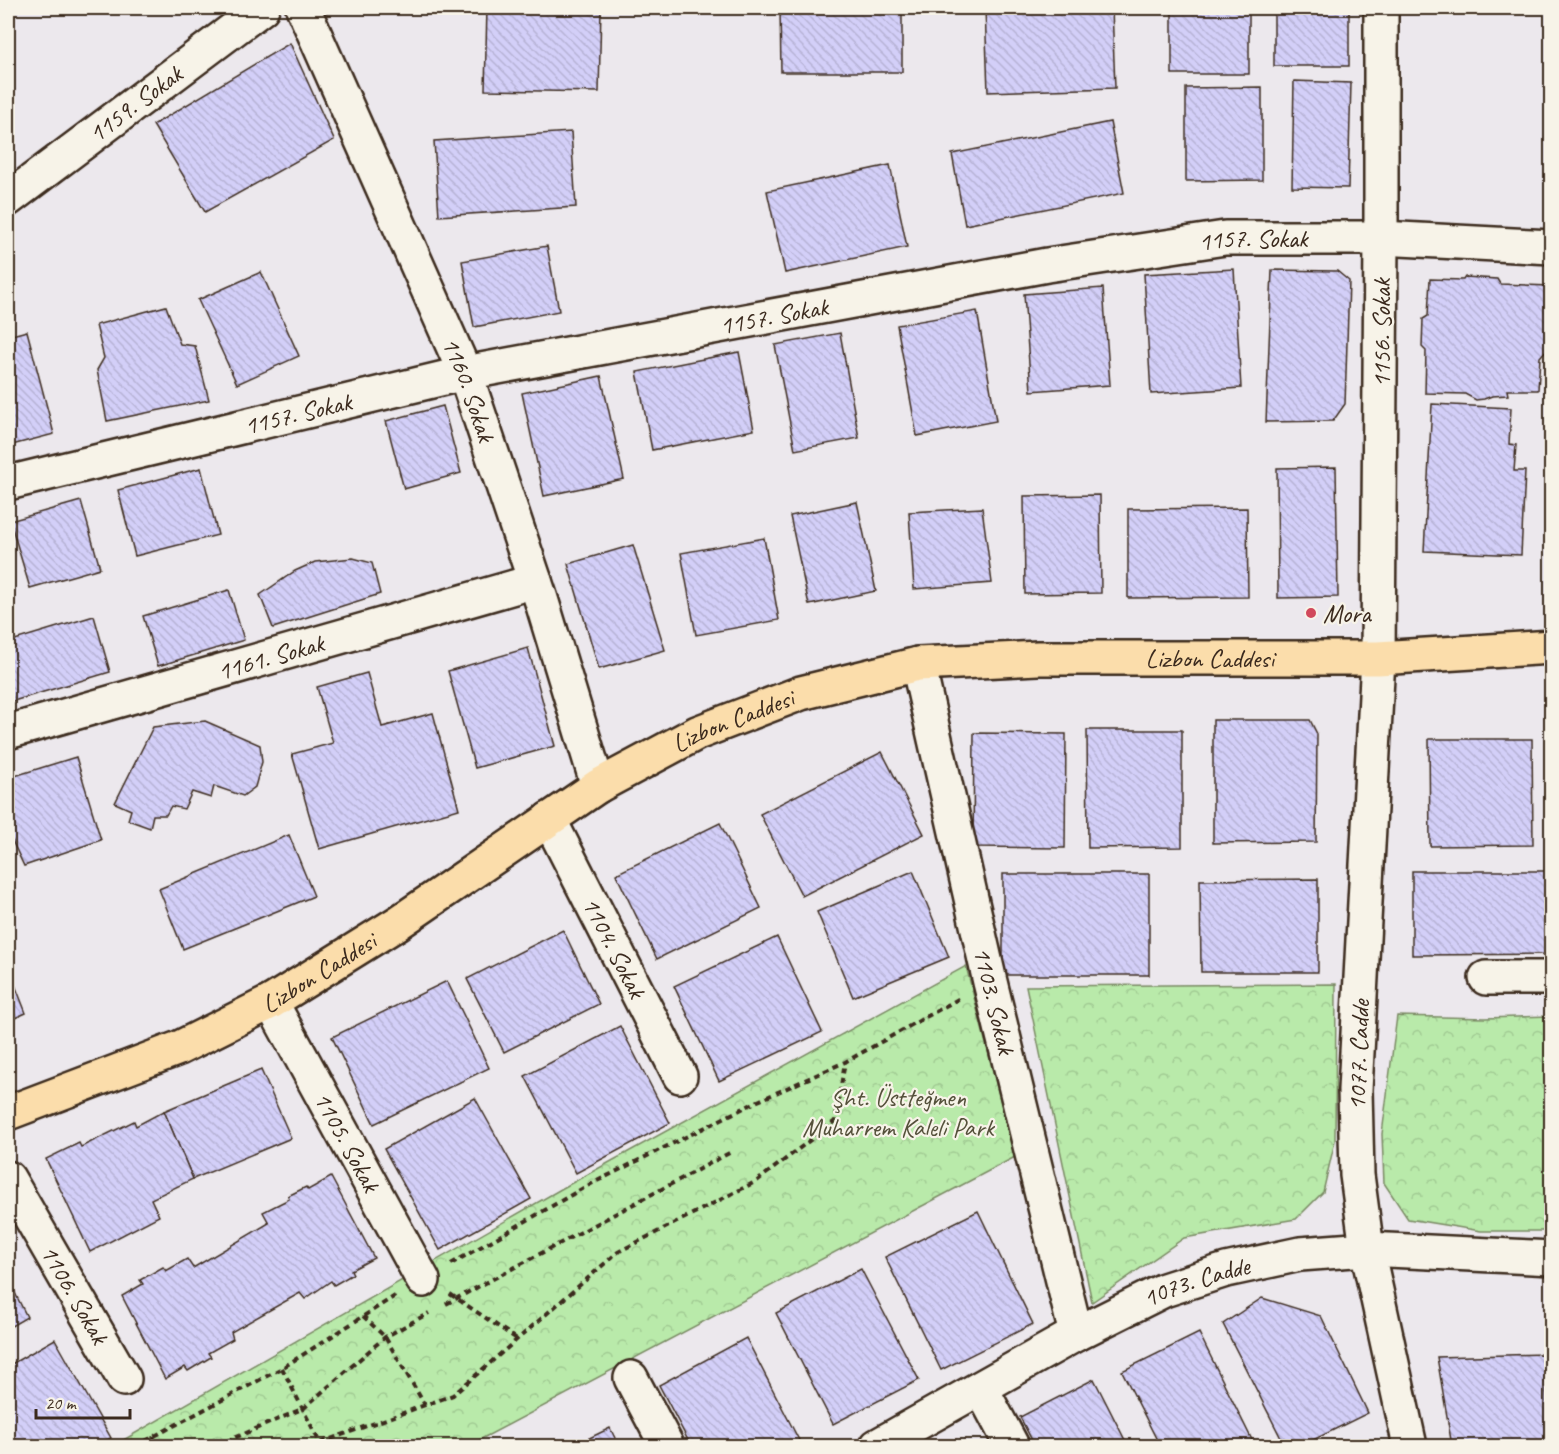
<svg xmlns="http://www.w3.org/2000/svg" width="1559" height="1454" font-family="Caveat,sans-serif">
<defs>
<pattern id="forest-crowns" width="20" height="18" patternUnits="userSpaceOnUse" patternTransform="scale(1.5)"><rect width="20" height="18" fill="#b9eaaa"/><path d="M2 6a3 3 0 1 1 6 0M12 15a3 3 0 1 1 6 0" fill="none" stroke="#a0c992"/></pattern>
<pattern id="building-back-hatch" width="6" height="6" patternUnits="userSpaceOnUse" patternTransform="scale(1.5)"><rect width="6" height="6" fill="#d3cff8"/><path d="M-1 5l2 2M0 0l6 6M5-1l2 2" fill="none" stroke="#b6b2d4"/></pattern>
</defs>
<rect width="100%" height="100%" fill="#ece8ed"/>
<filter id="ink" filterUnits="userSpaceOnUse"><feTurbulence type="fractalNoise" baseFrequency=".0167" numOctaves="2"/><feDisplacementMap in="SourceGraphic" scale="12" xChannelSelector="R" yChannelSelector="G"/><feConvolveMatrix kernelMatrix="1 2 1 2 8 2 1 2 1" color-interpolation-filters="sRGB"/></filter>
<g filter="url(#ink)">
<g fill="url(#forest-crowns)" stroke="#7a8a64" stroke-width="1.5">
<path d="M966,966L1015,1157L468,1446H113L561,1189Z"/>
<path d="M1336,984L1335,1141L1323,1192L1296,1219L1184,1238L1092,1302L1026,986Z"/>
<path d="M1397,1016L1485,1018L1551,1016V1231H1481L1408,1219L1384,1183L1382,1134Z"/>
</g>
<g fill="url(#building-back-hatch)" stroke="#3b2a1e" stroke-width="1.5">
<path d="M487,8H601L599,92L485,90Z"/>
<path d="M780,8H902V72H781Z"/>
<path d="M985,8H1112L1115,88L988,92Z"/>
<rect x="1172" y="8" width="77" height="66"/>
<rect x="1274" y="8" width="75" height="58"/>
<path d="M290,43L334,140L205,212L153,125Z"/>
<path d="M1294,81L1351,83L1348,188L1292,187Z"/>
<path d="M1262,87V180L1186,181V88Z"/>
<path d="M1110,122L1124,193L965,225L952,154Z"/>
<path d="M571,132L576,207L439,216L434,141Z"/>
<path d="M890,165L907,247L785,273L767,191Z"/>
<path d="M547,246L559,311L474,327L462,261Z"/>
<path d="M1234,269L1241,388L1151,394L1144,274Z"/>
<path d="M1272,270L1337,271L1349,281L1345,404L1333,421L1266,422Z"/>
<path d="M261,272L299,356L237,384L198,300Z"/>
<path d="M1465,277L1497,279L1500,284L1550,286L1548,327L1552,339L1550,346L1540,357L1538,390H1507L1508,395L1492,396L1484,399L1476,400L1465,394L1425,393L1426,351L1422,347L1423,319L1428,316L1430,279L1463,280Z"/>
<path d="M1103,288L1110,385L1031,391L1024,294Z"/>
<path d="M166,306L180,344L195,346L209,400L107,421L97,370L104,358L96,325Z"/>
<path d="M977,311L996,421L917,436L897,325Z"/>
<path d="M27,331L54,434L8,446V336Z"/>
<path d="M840,333L859,438L795,450L775,345Z"/>
<path d="M739,352L754,430L652,450L637,372Z"/>
<path d="M601,376L624,479L544,496L522,393Z"/>
<path d="M1432,404L1511,408L1509,444L1516,445L1514,471H1525L1521,555L1424,551Z"/>
<path d="M443,406L461,473L404,489L386,421Z"/>
<path d="M1336,467L1338,597L1278,598L1277,468Z"/>
<path d="M201,468L218,535L135,556L118,490Z"/>
<path d="M1100,495L1101,593L1025,594L1024,496Z"/>
<path d="M81,501L100,568L30,588L10,521Z"/>
<path d="M857,502L876,591L809,605L790,516Z"/>
<path d="M982,508L992,583L914,589L909,512Z"/>
<path d="M1247,508L1248,597L1128,598V509Z"/>
<path d="M764,538L779,620L696,635L681,553Z"/>
<path d="M633,545L665,650L599,669L568,564Z"/>
<path d="M353,558L372,563L380,594L273,628L260,595L295,571L315,562Z"/>
<path d="M229,590L244,640L158,666L143,616Z"/>
<path d="M94,616L110,672L10,702L8,695V642Z"/>
<path d="M528,648L555,746L475,768L448,671Z"/>
<path d="M367,673L382,727L433,713L459,809L319,849L292,754L333,743L317,687Z"/>
<path d="M1213,720H1310L1317,734L1316,842L1213,843Z"/>
<path d="M205,721L260,745L262,762L255,787L243,796L214,786L211,798L192,792L184,809L171,806L166,815H153L150,828L128,820L131,810L115,803L153,727Z"/>
<path d="M1087,730H1182V847L1088,848Z"/>
<path d="M974,733L1066,734L1065,848L973,847Z"/>
<path d="M1429,739H1532L1533,845L1430,846Z"/>
<path d="M882,752L924,834L802,896L760,814Z"/>
<path d="M76,757L101,840L24,866L8,832V778Z"/>
<path d="M720,823L761,908L657,959L616,874Z"/>
<path d="M289,835L314,896L183,949L159,889Z"/>
<path d="M913,871L949,957L853,997L817,912Z"/>
<path d="M1412,871H1552V954L1412,955Z"/>
<rect x="1003" y="874" width="146" height="101"/>
<path d="M1318,879V972H1201L1200,880Z"/>
<path d="M563,930L599,1004L504,1052L467,979Z"/>
<path d="M777,937L822,1032L719,1081L674,986Z"/>
<path d="M8,967L26,1013L8,1021Z"/>
<path d="M447,981L489,1068L374,1124L332,1037Z"/>
<path d="M620,1026L670,1123L576,1173L525,1076Z"/>
<path d="M261,1070L291,1138L193,1179L164,1111Z"/>
<path d="M475,1098L531,1199L440,1250L384,1149Z"/>
<path d="M164,1111L193,1179L151,1199L159,1216L90,1252L46,1159L79,1143L81,1147L134,1121L136,1126Z"/>
<path d="M331,1177L374,1258L351,1270L353,1274L334,1285L331,1281L305,1299L300,1293L231,1332L233,1339L208,1353L211,1357L188,1371L185,1367L165,1379L122,1296L143,1284L140,1280L163,1267L166,1271L187,1259L193,1268L269,1223L263,1212L289,1199L288,1196L306,1187L308,1190Z"/>
<path d="M978,1211L1033,1324L941,1370L885,1257Z"/>
<path d="M861,1269L919,1380L833,1424L776,1313Z"/>
<path d="M8,1279L27,1317L8,1328Z"/>
<path d="M1262,1298L1321,1316L1368,1413L1301,1446H1285L1223,1324Z"/>
<path d="M1199,1333L1255,1446H1160L1122,1371Z"/>
<path d="M746,1338L801,1444L796,1446H691L659,1385Z"/>
<path d="M55,1339L111,1438L96,1446H8V1366Z"/>
<path d="M1545,1354L1548,1446H1452L1437,1357Z"/>
<path d="M1094,1379L1128,1446H1035L1020,1417Z"/>
<path d="M610,1428L619,1446H573Z"/>
</g>
<g fill="none" stroke-linecap="round" stroke-linejoin="round">
<g stroke="#3b2a1e" stroke-width="38">
<g id="minor">
<path id="s1" d="M303,8L465,373L541,599L598,786"/>
<path d="M1381,8V238L1378,658L1355,1090L1357,1175L1367,1249L1410,1446"/>
<path id="s2" d="M8,199L262,8"/>
<path id="s3" d="M8,483L465,373L1047,265L1225,238H1381L1552,247"/>
<path id="s4" d="M918,664L990,982L1076,1334"/>
<path id="s5" d="M8,732L535,581"/>
<path id="s6" d="M549,819L680,1076"/>
<path d="M1486,978H1552"/>
<path id="s7" d="M271,1002L423,1280"/>
<path id="s8" d="M8,1178L124,1379"/>
<path d="M631,1378L667,1446"/>
<path d="M981,1388L1012,1446"/>
<path id="s9" d="M877,1446L1076,1334L1164,1290L1226,1270L1300,1254L1367,1249L1552,1258"/>
</g>
</g>
<g stroke="#3b2a1e" stroke-width="38">
<g id="major">
<path id="s10" d="M8,1113L179,1048L271,1002L398,923L598,786L697,733L801,693L918,664L1038,658H1378L1552,647"/>
</g>
</g>
<g stroke="#3b2a1e" stroke-width="4" stroke-dasharray="6 4.5" stroke-linecap="butt">
<path d="M451,1264L585,1187L758,1101L845,1062L960,998"/>
<path d="M450,1294L517,1339"/>
<path d="M446,1304L733,1151"/>
<path d="M363,1316L385,1337L425,1405"/>
<path d="M282,1368L320,1443"/>
<path d="M153,1436L156,1446"/>
<path d="M136,1446L282,1368L395,1296"/>
<path d="M216,1446L304,1408L385,1337L429,1313"/>
<path d="M311,1446L453,1395L618,1252L757,1181L835,1121L845,1062"/>
</g>
<use href="#minor" stroke="#f7f3e8" stroke-width="33"/>
<use href="#major" stroke="#fbddab" stroke-width="33"/>
</g>
</g>
<circle fill="#d1495b" stroke="#f7f3e8" stroke-width="2" cx="1311" cy="613" r="6"/>
<g text-anchor="middle" stroke-width="4.5" stroke-linejoin="round" paint-order="stroke">
<g font-size="26" fill="#3b2a1e" stroke="#f7f3e8">
<text dy="9" stroke="none"><textPath href="#s2" startOffset="159">1159. Sokak</textPath></text>
<text dy="9" stroke="none"><textPath href="#s3" startOffset="1270">1157. Sokak</textPath></text>
<text dy="9" stroke="none"><textPath href="#s3" startOffset="784">1157. Sokak</textPath></text>
<text transform="translate(1381 333) rotate(-90)" y="9">1156. Sokak</text>
<text dy="9" stroke="none"><textPath href="#s1" startOffset="416">1160. Sokak</textPath></text>
<text dy="9" stroke="none"><textPath href="#s3" startOffset="298">1157. Sokak</textPath></text>
<text dy="9" stroke="none"><textPath href="#s5" startOffset="273">1161. Sokak</textPath></text>
<text dy="9" stroke="none"><textPath href="#s10" startOffset="1314">Lizbon Caddesi</textPath></text>
<text dy="9" stroke="none"><textPath href="#s10" startOffset="828">Lizbon Caddesi</textPath></text>
<text dy="9" stroke="none"><textPath href="#s6" startOffset="144">1104. Sokak</textPath></text>
<text dy="9" stroke="none"><textPath href="#s10" startOffset="342">Lizbon Caddesi</textPath></text>
<text dy="9" stroke="none"><textPath href="#s4" startOffset="345">1103. Sokak</textPath></text>
<text transform="translate(1358 1055) rotate(-88)" y="9">1077. Cadde</text>
<text dy="9" stroke="none"><textPath href="#s7" startOffset="159">1105. Sokak</textPath></text>
<text dy="9" stroke="none"><textPath href="#s9" startOffset="360">1073. Cadde</textPath></text>
<text dy="9" stroke="none"><textPath href="#s8" startOffset="134">1106. Sokak</textPath></text>
</g>
<g font-size="26" fill="#3b2a1e" stroke="#f7f3e8" text-anchor="start">
<text x="1323" y="622">Mora</text>
</g>
<g font-size="26" fill="#54503a" stroke="#f7f3e8">
<text x="898" y="1106">Şht. Üstteğmen<tspan x="898" dy="30">Muharrem Kaleli Park</tspan></text>
</g>
</g>
<rect width="1559" height="1454" fill="none" stroke="#f7f3e8" stroke-width="30"/>
<rect x="15" y="15" width="1529" height="1424" fill="none" stroke="#3b2a1e" stroke-width="2" filter="url(#ink)"/>
<path d="M36 1409v9h94v-9" fill="none" stroke="#3b2a1e" stroke-width="3"/>
<text x="45" y="1409" font-size="18" fill="#3b2a1e" stroke="#f7f3e8" stroke-width="4.5" paint-order="stroke">20 m</text>
</svg>
